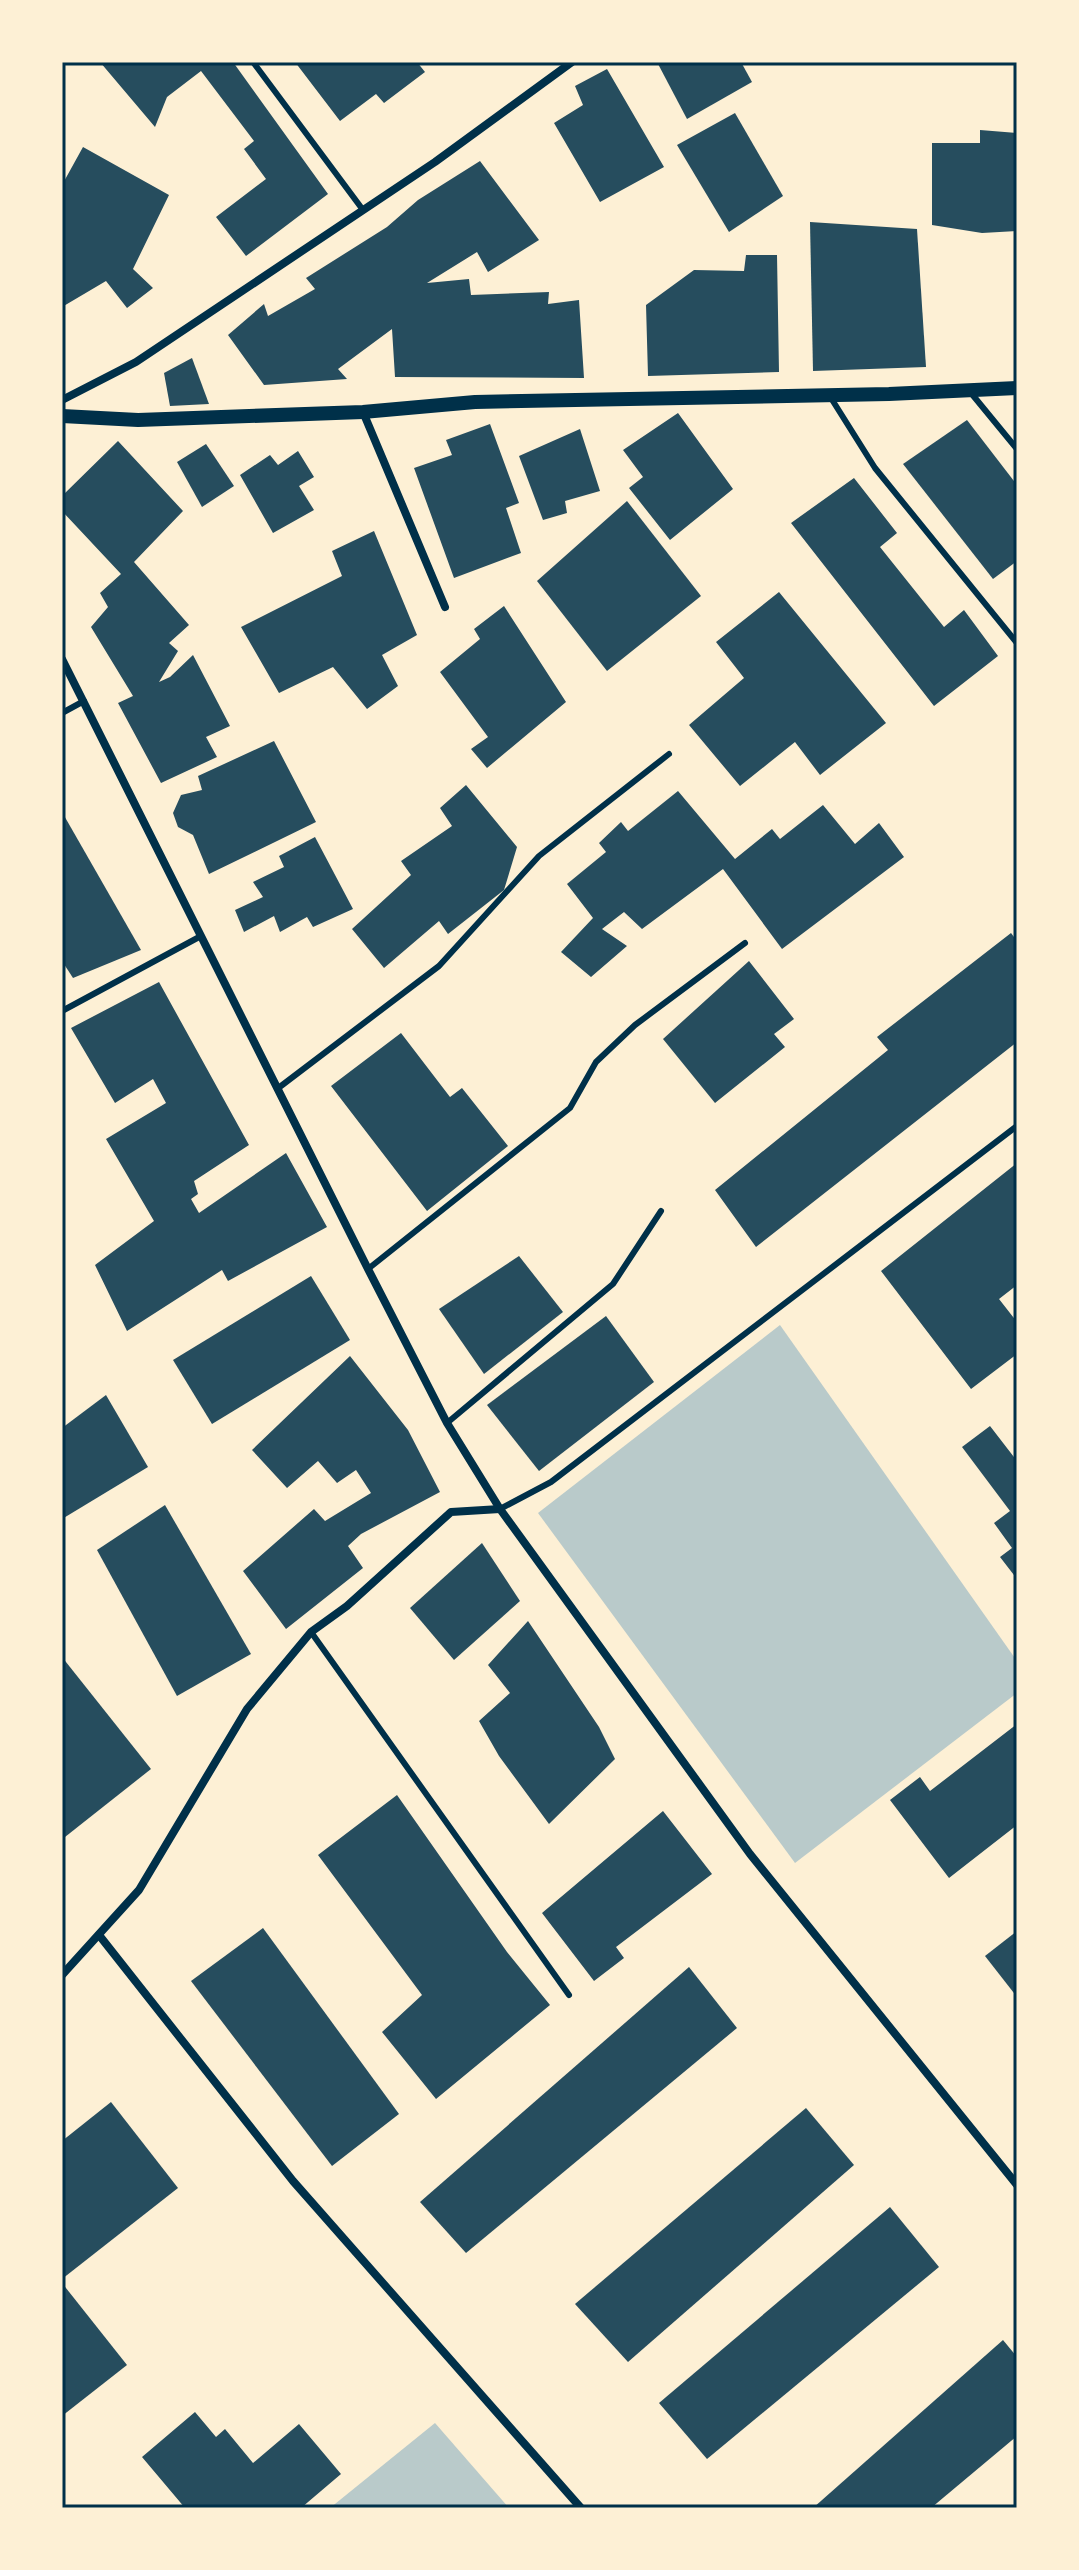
<svg xmlns="http://www.w3.org/2000/svg" width="1079" height="2570" font-family="'Archivo Narrow',sans-serif">
<rect width="100%" height="100%" fill="#fdf0d5"/>
<g fill="#b9caca">
<path d="M780,1325L1017,1661V1693L795,1863L538,1513Z"/>
<path d="M435,2423L509,2508H330Z"/>
</g>
<g fill="#264d5e">
<path d="M100,62H233L328,194L246,256L216,217L266,179L244,149L254,141L201,71L167,97L155,127Z"/>
<path d="M295,62H417L425,72L384,103L376,94L340,121Z"/>
<path d="M657,62H741L752,82L687,119Z"/>
<path d="M607,69L664,167L600,202L554,123L583,105L575,86Z"/>
<path d="M735,113L783,196L729,232L677,145Z"/>
<path d="M980,130L1017,133V231L982,233L932,225V143H980Z"/>
<path d="M83,147L169,195L133,269L153,288L127,308L106,281L62,307V185Z"/>
<path d="M480,161L539,240L488,272L477,252L427,283L469,279L471,295L549,292L548,304L579,300L584,378L395,377L392,329L338,369L347,379L264,385L228,335L264,304L268,316L315,289L306,278L387,227L418,200Z"/>
<path d="M810,222L917,229L926,367L813,371Z"/>
<path d="M746,255H777L779,372L648,376L646,305L694,270L744,271Z"/>
<path d="M192,358L209,404L170,406L164,373Z"/>
<path d="M678,413L733,489L670,540L629,488L643,477L623,450Z"/>
<path d="M967,420L1017,485V561L993,579L903,464Z"/>
<path d="M490,424L519,503L506,508L521,553L454,578L414,468L452,455L446,440Z"/>
<path d="M580,429L600,491L565,501L567,513L543,520L519,456Z"/>
<path d="M118,441L183,511L134,562L189,625L169,643L178,651L159,682L170,677L193,655L230,726L206,737L217,757L161,783L118,703L133,696L91,627L108,607L100,593L121,574L62,511V496Z"/>
<path d="M206,444L234,486L202,507L177,462Z"/>
<path d="M298,451L314,477L299,486L314,510L273,533L240,475L270,455L278,465Z"/>
<path d="M854,478L897,533L880,547L944,627L964,610L998,656L934,706L791,523Z"/>
<path d="M627,501L701,596L607,671L537,581Z"/>
<path d="M374,531L417,635L382,655L398,686L367,709L333,667L279,693L241,627L342,576L332,551Z"/>
<path d="M779,592L886,723L820,775L795,742L740,786L689,725L744,678L716,642Z"/>
<path d="M504,606L566,702L487,768L471,749L488,737L440,672L480,639L474,629Z"/>
<path d="M274,741L316,822L209,874L193,835L178,827L173,813L181,795L202,790L198,776Z"/>
<path d="M466,785L517,847L504,890L448,934L439,921L384,968L352,929L411,875L401,861L452,826L440,808Z"/>
<path d="M678,791L735,859L772,829L780,839L823,805L855,844L879,823L904,857L782,949L723,869L642,929L624,912L602,929L627,946L591,977L561,952L593,918L567,884L606,852L599,843L621,822L628,831Z"/>
<path d="M62,812L141,950L73,978L62,961Z"/>
<path d="M315,837L353,909L313,927L307,917L280,932L274,916L244,932L235,910L263,897L253,882L284,867L279,856Z"/>
<path d="M1011,933L1017,941V1042L756,1247L715,1190L888,1050L877,1037Z"/>
<path d="M749,961L794,1019L774,1034L785,1047L715,1103L663,1039Z"/>
<path d="M159,982L249,1145L194,1181L198,1194L191,1199L199,1213L286,1153L327,1227L228,1281L222,1270L127,1331L95,1265L154,1221L106,1139L166,1103L153,1079L115,1103L71,1028Z"/>
<path d="M401,1033L450,1097L462,1088L508,1146L427,1211L331,1086Z"/>
<path d="M1017,1163V1285L999,1299L1017,1322V1354L971,1389L881,1271Z"/>
<path d="M519,1256L563,1312L484,1374L439,1309Z"/>
<path d="M311,1276L350,1340L212,1424L173,1360Z"/>
<path d="M606,1316L654,1382L539,1471L487,1405Z"/>
<path d="M350,1356L408,1430L440,1492L361,1534L348,1546L363,1568L286,1629L243,1571L314,1509L325,1521L371,1493L356,1470L337,1483L318,1461L287,1488L252,1450Z"/>
<path d="M106,1395L148,1467L62,1519V1428Z"/>
<path d="M990,1426L1017,1461V1579L1000,1557L1012,1548L994,1523L1010,1511L962,1447Z"/>
<path d="M165,1505L251,1654L177,1696L97,1550Z"/>
<path d="M482,1543L520,1601L454,1660L410,1608Z"/>
<path d="M528,1621L599,1727L615,1759L549,1824L499,1756L479,1721L510,1693L488,1665Z"/>
<path d="M62,1657L151,1769L65,1837L62,1834Z"/>
<path d="M1017,1724V1825L949,1878L890,1800L920,1777L930,1791Z"/>
<path d="M397,1795L507,1952L550,2005L436,2099L382,2032L422,1995L318,1855Z"/>
<path d="M663,1811L712,1874L616,1947L624,1958L594,1981L542,1913Z"/>
<path d="M263,1928L399,2114L332,2166L191,1981Z"/>
<path d="M1017,1931V1997L985,1956Z"/>
<path d="M689,1967L737,2028L466,2253L420,2202Z"/>
<path d="M111,2102L178,2188L62,2279V2141Z"/>
<path d="M806,2108L854,2165L628,2362L575,2304Z"/>
<path d="M890,2207L939,2267L707,2459L659,2403Z"/>
<path d="M62,2283L127,2365L62,2416Z"/>
<path d="M1003,2340L1017,2357V2436L931,2508H813Z"/>
<path d="M195,2412L216,2437L225,2429L253,2463L299,2424L341,2474L301,2508H185L142,2457Z"/>
</g>
<g fill="none" stroke-linecap="round" stroke-linejoin="round">
<g stroke="#003049" stroke-width="6">
<path d="M253,62L363,210"/>
<path d="M971,393L1017,449"/>
<path d="M831,398L875,468L1017,643"/>
<path d="M62,713L84,701"/>
<path d="M62,1011L201,936"/>
<path d="M277,1089L439,966L539,856L669,754"/>
<path d="M368,1269L570,1108L596,1062L635,1025L745,943"/>
<path d="M447,1423L613,1284L661,1211"/>
<path d="M500,1509L551,1482L1017,1126"/>
<path d="M311,1632L569,1995"/>
</g>
<g stroke="#003049" stroke-width="8">
<path d="M62,400L136,362L435,162L572,62"/>
<path d="M363,412L445,607"/>
<path d="M62,659L368,1269L447,1423L500,1509L750,1854L1017,2185"/>
<path d="M99,1935L293,2181L581,2508"/>
<path d="M62,1975L139,1890L247,1709L311,1632L347,1606L451,1512L500,1509"/>
</g>
<path stroke="#003049" stroke-width="14" d="M62,416L138,420L363,412L475,402L889,394L1017,388"/>
</g>
<rect width="1079" height="2570" fill="none" stroke="#fdf0d5" stroke-width="128"/>
<rect x="64" y="64" width="951" height="2442" fill="none" stroke="#003049" stroke-width="3"/>
</svg>
